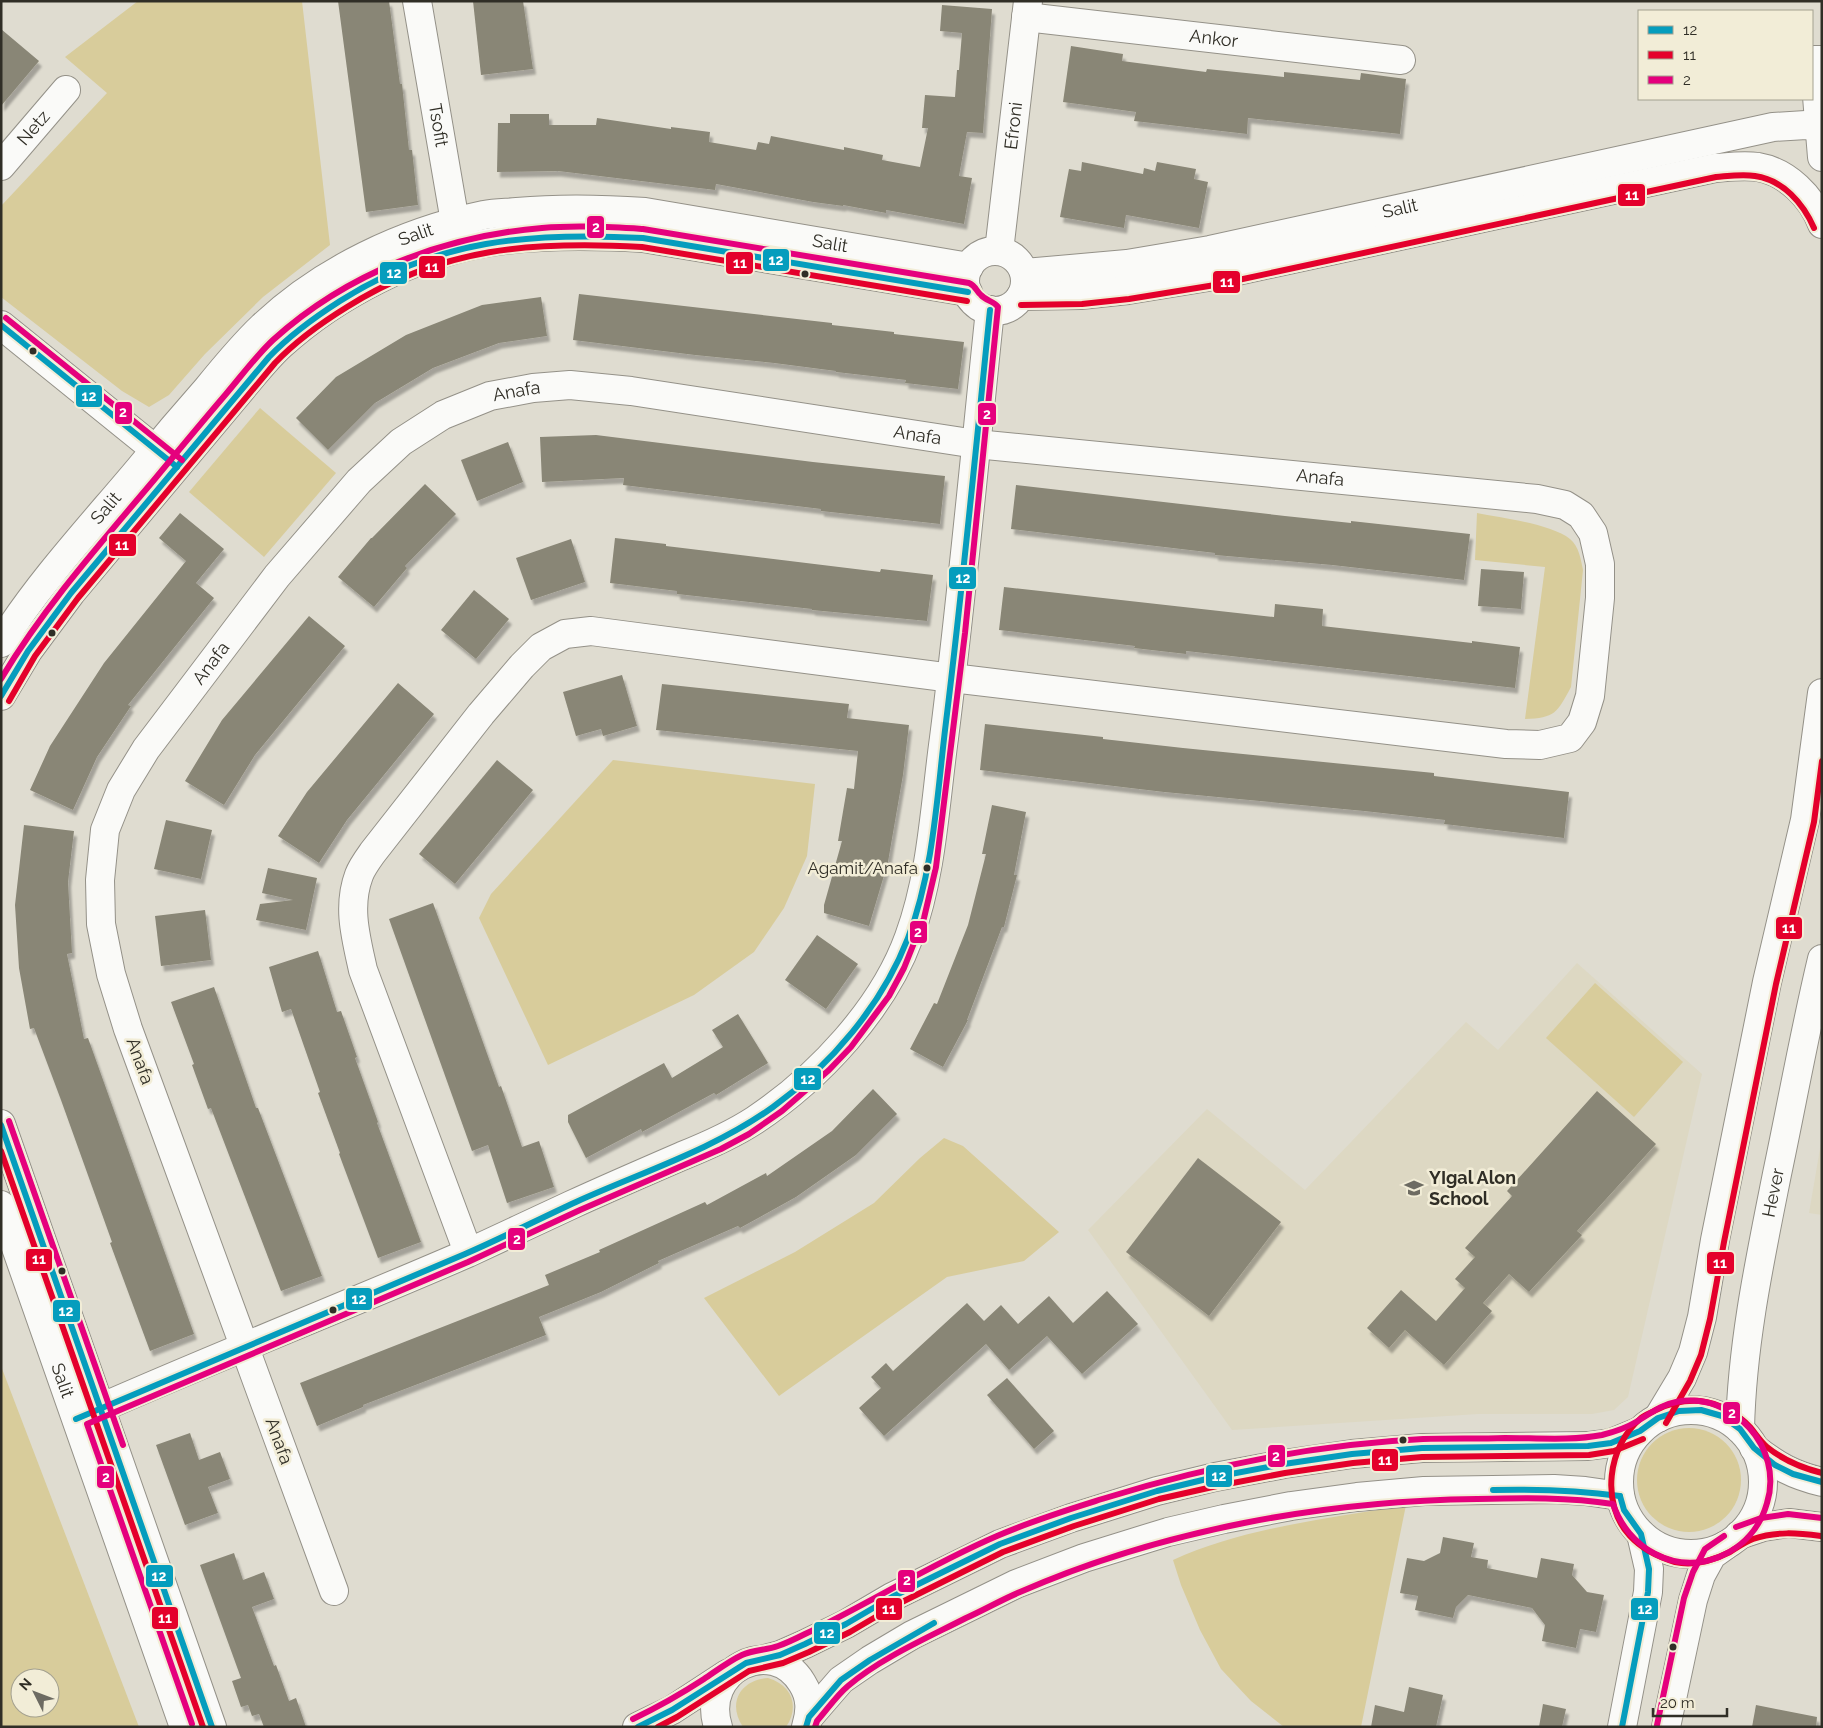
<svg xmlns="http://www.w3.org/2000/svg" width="1823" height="1728" font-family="Raleway,sans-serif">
<defs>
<filter id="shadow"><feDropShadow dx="3" dy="5.5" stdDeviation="1" flood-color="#0004"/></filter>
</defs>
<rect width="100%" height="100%" fill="#dfdcd0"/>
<g fill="#ddd8c3">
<path d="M1577,963L1702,1074L1628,1397L1614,1410L1592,1414H1478L1232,1430L1088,1230L1207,1109L1305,1190L1466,1022L1498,1050Z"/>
<path d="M1822,1137V1215L1809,1213Z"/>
</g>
<g fill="#d8cc9b" fill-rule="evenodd">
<path d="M138,1H302L330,245L263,297L205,354L169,395L149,407L122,391L1,297V206L107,93L65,57Z"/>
<path d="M260,408L336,473L264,557L189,492Z"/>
<path d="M1477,513C1502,518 1551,524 1570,539C1579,546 1581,560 1583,570L1571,687C1557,713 1555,718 1525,719L1545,567L1475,560Z"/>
<path d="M613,760L815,784L807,856L784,908L754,952L694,995L548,1065L479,918L491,894Z"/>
<path d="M1595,983L1683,1062L1634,1117L1546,1038Z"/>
<path d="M944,1138L963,1146L1059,1232L1024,1261L947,1277L779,1396L704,1298L795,1252L874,1203L920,1158Z"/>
<path d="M1,1366L139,1727H1ZM20,1678H50V1708H20Z"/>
<circle cx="1689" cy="1480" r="52"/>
<path d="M1406,1505L1361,1727H1284L1251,1701L1221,1669L1200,1630L1181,1585L1173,1560C1245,1527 1328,1519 1406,1505Z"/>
<path d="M768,1678C792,1685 800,1707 786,1727H743C727,1703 740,1680 768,1678Z"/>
</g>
<g fill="#898676" filter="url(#shadow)">
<path d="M338,1H389L400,84H402L409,150H412L418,205L366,212Z"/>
<path d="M473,1H523L533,69L481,75Z"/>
<path d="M942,5L992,9L983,133L967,132L959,176L972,178L964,224L886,210V213L843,205V206L813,202L716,184L715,190L558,171L497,172L498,123H510V114H549V125H596L597,118L671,129V127L710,132L709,142L756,150L758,142L769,144L771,136L844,150V147L883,155L882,160L920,167L928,128H922L925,95L955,97L957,70H959L962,33L940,31Z"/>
<path d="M1,29L39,61L1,106Z"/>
<path d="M1071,46L1123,54L1122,61L1206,72L1207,69L1284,77V72L1360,80L1361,73L1406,79L1400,134L1248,118L1247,134L1134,121L1136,112L1063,102Z"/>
<path d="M1082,162L1143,174L1144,168L1155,171L1157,162L1196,169L1194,179L1208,182L1199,228L1126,215L1124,228L1060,217L1069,169L1081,171Z"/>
<path d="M579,294L832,323V325L894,332V334L964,342L958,389L905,383L906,380L836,372V371L774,363L695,355L573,340Z"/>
<path d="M541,297L547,336L499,343L433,368L375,403L328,450L296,418L336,377L406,335L482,305Z"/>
<path d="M596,435L813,462L945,476L940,524L821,511V509L623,485L624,478L542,482L540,437Z"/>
<path d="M508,442L523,482L477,501L461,460Z"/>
<path d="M425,484L456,514L405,566L407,568L374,607L338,577L371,538H372Z"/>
<path d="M1016,485L1285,516L1351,523V521L1470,534L1464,580L1332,565L1215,555V553L1011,529Z"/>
<path d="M180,513L224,549L196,583L214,598L128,705L131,706L97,757L73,810L30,790L50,746L104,663L186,561L159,538Z"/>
<path d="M615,538L666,544V546L880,572L881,569L933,575L927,621L812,610V609L677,594V591L610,583Z"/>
<path d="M571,539L585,582L531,600L516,558Z"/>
<path d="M1481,569L1524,572L1521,609L1478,606Z"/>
<path d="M1004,587L1274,617L1275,604L1323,609L1322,626L1472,643V641L1520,647L1515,688L1186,651V654L1134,648L1135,646L999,630Z"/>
<path d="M474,590L509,619L476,659L441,630Z"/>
<path d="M309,616L345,646L255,755L224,805L185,781L222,720Z"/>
<path d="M622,675L637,726L603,736L601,729L576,736L563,692Z"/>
<path d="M398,683L434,714L347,820L319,863L278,836L307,792Z"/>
<path d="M662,684L849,704L847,718L909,725L903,775L888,862L869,926L824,913V905L842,841H838L847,788L854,789L858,751L656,730Z"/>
<path d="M985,724L1103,737V739L1183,748L1434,773V776L1569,792L1564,838L1444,824L1445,820L1364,811L1164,792L980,770Z"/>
<path d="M497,760L533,790L455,884L419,854Z"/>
<path d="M992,805L1026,812L1014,875H1017L1004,927H1002L967,1020H968L943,1067L910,1049L934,1003L937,1004L968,925L986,854H982Z"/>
<path d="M166,820L212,830L201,879L154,869Z"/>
<path d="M24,825L74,831L68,882L72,953L67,954L84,1039L88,1038L194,1334L150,1351L110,1243L112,1242L61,1100L34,1028L30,1029L19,968L15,905Z"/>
<path d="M268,868L317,878L306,930L256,920L260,904L293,900L262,893Z"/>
<path d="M433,903L499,1087L501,1086L522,1147L539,1141L554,1187L507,1203L488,1145L472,1151L389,919Z"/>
<path d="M205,910L211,960L161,966L155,916Z"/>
<path d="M817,935L858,964L826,1009L785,980Z"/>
<path d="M318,951L337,1012L341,1011L357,1057L355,1058L378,1122L377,1123L421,1242L378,1258L339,1154L340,1153L318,1093L320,1092L291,1009L282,1012L269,967Z"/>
<path d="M214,987L256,1108H258L322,1276L281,1291L211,1108L208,1109L192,1065L194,1064L171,1002Z"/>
<path d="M738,1014L768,1063L716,1095L714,1093L642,1132L641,1129L586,1158L568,1122V1115L664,1063L672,1078L723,1047L712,1030Z"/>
<path d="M873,1089L897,1114L856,1155L796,1197L740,1228L738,1226L658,1261L659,1263L601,1292L539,1317L546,1335L363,1405V1407L317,1426L300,1383L549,1285L545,1275L600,1252L599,1250L705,1202L707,1205L766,1173L767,1176L832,1131Z"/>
<path d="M1597,1091L1656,1144L1577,1231L1582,1235L1529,1292L1509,1274L1483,1303L1492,1311L1444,1365L1405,1330L1389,1348L1367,1328L1401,1290L1436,1321L1465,1288L1455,1279L1475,1257L1465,1248L1512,1196L1507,1191Z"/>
<path d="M1198,1158L1281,1222L1209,1316L1126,1252Z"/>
<path d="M1107,1291L1138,1324L1082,1374L1047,1336L1009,1370L986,1344L884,1436L859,1408L881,1388L871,1377L886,1363L893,1371L967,1303L984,1321L1001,1305L1018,1324L1049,1296L1073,1323Z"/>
<path d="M1007,1378L1054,1431L1034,1449L987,1395Z"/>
<path d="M190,1433L199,1460L220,1452L230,1479L208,1487L218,1513L185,1525L156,1445Z"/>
<path d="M1443,1537L1474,1543L1471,1557L1488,1560L1487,1568L1537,1578L1541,1558L1574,1564L1572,1575L1587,1592L1604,1595L1596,1632L1580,1629L1576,1648L1542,1641L1545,1625L1532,1608L1468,1595L1456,1607L1453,1618L1415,1610L1418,1596L1400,1593L1407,1558L1424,1561L1440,1553Z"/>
<path d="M234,1553L243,1580L264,1572L274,1599L252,1607L274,1666L276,1665L289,1701L296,1698L306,1727H264L259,1714L252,1716L248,1705L241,1707L232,1681L241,1678L200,1565Z"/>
<path d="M1409,1687L1443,1695L1436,1727H1371L1375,1705L1404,1712Z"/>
<path d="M1543,1704L1566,1709L1562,1727H1539Z"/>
<path d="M1756,1705L1817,1717L1816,1727H1752Z"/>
</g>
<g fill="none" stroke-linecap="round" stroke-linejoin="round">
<g stroke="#949188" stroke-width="30">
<g id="street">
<path id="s1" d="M417,1L455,222L463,244"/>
<path id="s2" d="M1026,17L1401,60"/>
<path d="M1822,60H1814L1822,157"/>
<path id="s3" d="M1,166L66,90"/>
<path id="s4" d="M999,251L1028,1"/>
<path d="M1,325L173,464"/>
<path d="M80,1417C208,1360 339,1309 468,1253C503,1237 536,1221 571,1205C608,1188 645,1172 682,1156C707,1146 732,1135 755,1120C818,1078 883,1009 909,937C932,875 935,803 944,738C962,596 975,453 990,310"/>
<path id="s5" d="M334,1591L128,1029L111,974L101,924L100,880L105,830L121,790L146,749L277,576L359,481L401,442L443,415L490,396L533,388L570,385L631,391L976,444L1537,499L1565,505L1581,515L1593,533L1600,564V598L1590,696L1582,722L1570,738L1540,745L1506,744L952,678L591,631L565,634L541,647L522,666L481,714L373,852C368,859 362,867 359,875C347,907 356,938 363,970L468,1252"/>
</g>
</g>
<g stroke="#949188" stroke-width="30">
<g id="secondary">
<circle cx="995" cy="281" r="30"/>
<path id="s6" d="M1025,273L1127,264L1210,250L1773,127L1806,125L1822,128"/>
<path d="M1021,296L1081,295L1128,290L1214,276L1715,168C1729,167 1743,165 1758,167C1787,172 1812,197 1822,224"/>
<path id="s7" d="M1,643C39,582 94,523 140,468C162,441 184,415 207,389C224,368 242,346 262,327C322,270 403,232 484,215C495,213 506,213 517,212C560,208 602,209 645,212L969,267"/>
<path d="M1,696L28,651L71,593L250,379C260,367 270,355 281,345C336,295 417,253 491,242C541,234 592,235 643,238L968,292"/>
<path d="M1,1124L212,1727"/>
<path id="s8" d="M1,1205L184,1727"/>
<circle cx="1691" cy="1482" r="72"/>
<path d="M1658,1418L1682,1378L1693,1352L1702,1317L1715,1240L1767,982L1805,820L1822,693"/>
<path id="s9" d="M1740,1429C1742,1343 1760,1259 1777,1174C1792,1103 1805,1030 1822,959"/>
<path d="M1754,1448C1777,1466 1793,1475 1822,1482"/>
<path d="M1739,1535L1763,1527L1789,1523L1822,1527"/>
<path d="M761,1660L780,1655L805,1644L846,1624L892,1597L1000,1544L1071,1518L1157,1491L1215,1477L1284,1464L1352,1454L1422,1448L1588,1446L1611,1443L1640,1431"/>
<path d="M809,1717L841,1680L870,1660L912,1635L1016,1584L1084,1558L1168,1532L1224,1519L1291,1506L1357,1497L1424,1491L1554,1489L1585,1491L1620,1496"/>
<path d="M637,1727L672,1710L727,1674"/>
<path d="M718,1727C700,1670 772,1634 802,1683C811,1697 811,1711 806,1727"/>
<path d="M1622,1727L1648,1592L1649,1569L1641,1534"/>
<path d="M1666,1727L1693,1600L1701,1575L1712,1555L1726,1545"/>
</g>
</g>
<use href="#street" stroke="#fafaf8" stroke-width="28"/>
<use href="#secondary" stroke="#fafaf8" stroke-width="28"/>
<g stroke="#f2edd7" stroke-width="10">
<g id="bus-1">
<path d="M1,325L177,467"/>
<path d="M1,696L28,651L71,593L269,357C290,335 315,317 340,301C438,239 530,232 643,238L968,292"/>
<path d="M1,1125L212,1727"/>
<path d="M76,1419C205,1363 336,1310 465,1254C502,1238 539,1219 576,1202C642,1172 713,1150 773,1107C831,1065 882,1005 908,938C934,870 937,794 946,722C963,585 976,447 990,310"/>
<path d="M1493,1490C1537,1489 1577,1490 1620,1496"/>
<path d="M1620,1496L1624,1510L1641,1534L1649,1569L1648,1592L1622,1727"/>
<path d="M638,1727L672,1710L746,1663L780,1655L805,1644L846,1624L892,1597L1000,1544L1071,1518L1157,1491L1215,1477L1284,1464L1352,1454L1422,1448L1588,1446L1611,1443L1640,1431L1658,1418L1679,1411L1701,1410L1722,1416L1740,1429L1754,1448L1775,1465L1793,1474L1822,1482"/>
<path d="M806,1727L809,1717L841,1680L870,1660L934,1623"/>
</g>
</g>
<g stroke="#f2edd7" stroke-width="10">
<g id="bus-2">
<path d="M1021,305L1082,304L1129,299L1215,285L1716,177C1729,176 1742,174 1755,176C1783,180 1803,203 1814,228"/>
<path d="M9,701L35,656L78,598L275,363C296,341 321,323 347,307C442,247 533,241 642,247L967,301"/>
<path d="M1,1151L203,1727"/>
<path d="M1666,1423L1690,1381L1701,1355L1710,1319L1724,1242L1776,984L1814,822L1822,761"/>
<path d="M1821,1536C1798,1533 1776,1531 1753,1539C1745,1542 1738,1547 1730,1552C1714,1560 1693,1566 1675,1562C1658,1557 1642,1549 1630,1536C1600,1504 1608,1446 1640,1419C1644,1415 1651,1413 1656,1410C1670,1403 1685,1400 1700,1401C1719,1403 1738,1414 1750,1427C1756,1434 1760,1441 1767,1447C1783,1460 1802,1468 1822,1473"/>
<path d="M658,1727L677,1717L749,1671L783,1663L809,1652L850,1632L896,1605L1003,1552L1074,1526L1159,1499L1217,1486L1285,1473L1353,1463L1422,1457L1589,1455L1614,1451L1643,1439"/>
</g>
</g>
<g stroke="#f2edd7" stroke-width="10">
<g id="bus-3">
<path d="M6,318L182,460"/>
<path d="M1,679C44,607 100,544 154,480C178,451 202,422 226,394C242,375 256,356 273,340C347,273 444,236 542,228C576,225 609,227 643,229L969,283C976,286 976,291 981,295C986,301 994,301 998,307L965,633L936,867L924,918L904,968L889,996L851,1047L829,1070L782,1111L749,1134L721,1149L580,1210L468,1262L87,1424L192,1724"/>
<path d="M9,1121L123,1445"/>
<path d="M1736,1527L1761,1518L1788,1514L1822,1518"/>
<path d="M633,1719C658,1707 681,1694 704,1679C716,1671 729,1661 742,1655C753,1650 767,1650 778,1646C787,1643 797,1638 805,1634C870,1603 931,1564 997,1536C1031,1521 1067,1510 1102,1499C1206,1467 1315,1444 1423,1439C1451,1438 1478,1439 1505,1438C1537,1438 1571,1441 1602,1435C1614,1432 1626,1428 1636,1422C1650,1414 1660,1405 1676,1402C1733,1391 1784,1448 1767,1503C1760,1528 1743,1547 1719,1557C1674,1575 1628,1548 1613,1504C1568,1497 1523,1498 1477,1499C1323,1501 1162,1530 1020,1592C1001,1600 984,1610 966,1618C927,1638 881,1658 848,1686C836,1696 827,1710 817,1721L815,1727"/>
<path d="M1657,1725L1684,1598L1693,1572L1705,1549L1724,1536"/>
</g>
</g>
<use href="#bus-1" stroke="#059dbd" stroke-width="6"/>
<use href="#bus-2" stroke="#e4002b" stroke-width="6"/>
<use href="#bus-3" stroke="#e5007d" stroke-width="6"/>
</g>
<defs>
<g id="school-bare" transform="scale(1.5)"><path d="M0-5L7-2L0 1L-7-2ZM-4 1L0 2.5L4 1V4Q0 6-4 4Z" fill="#6d6b62" stroke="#f2edd7" stroke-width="2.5" paint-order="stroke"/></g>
</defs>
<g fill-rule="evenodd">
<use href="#school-bare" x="1414" y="1188"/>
</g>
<g fill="#302e26" stroke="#f2edd7" stroke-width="2">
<circle cx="805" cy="274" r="4.5"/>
<circle cx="33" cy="351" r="4.5"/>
<circle cx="52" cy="633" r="4.5"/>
<circle cx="927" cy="868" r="4.5"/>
<circle cx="62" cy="1271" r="4.5"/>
<circle cx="333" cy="1310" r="4.5"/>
<circle cx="1403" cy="1440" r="4.5"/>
<circle cx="1673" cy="1647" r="4.5"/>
</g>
<g text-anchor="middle" stroke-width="5" stroke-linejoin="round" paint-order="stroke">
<g font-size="17" fill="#302e26" stroke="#f2edd7" text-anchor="end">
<text x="918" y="874">Agamit/Anafa</text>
</g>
<g font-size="18" fill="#302e26" stroke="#f2edd7">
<text dy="6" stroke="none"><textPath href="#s2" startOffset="189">Ankor</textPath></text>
<text dy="6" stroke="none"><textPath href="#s1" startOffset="126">Tsofit</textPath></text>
<text dy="6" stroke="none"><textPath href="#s4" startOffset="126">Efroni</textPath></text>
<text dy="6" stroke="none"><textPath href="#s3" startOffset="50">Netz</textPath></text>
<text dy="6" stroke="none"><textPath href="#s6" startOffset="381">Salit</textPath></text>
<text dy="6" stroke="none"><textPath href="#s7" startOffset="591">Salit</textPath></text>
<text dy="6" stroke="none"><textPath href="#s7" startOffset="1011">Salit</textPath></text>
<text dy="6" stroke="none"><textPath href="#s5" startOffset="1420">Anafa</textPath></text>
<text dy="6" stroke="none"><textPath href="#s5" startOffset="1825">Anafa</textPath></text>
<text dy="6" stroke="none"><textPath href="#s5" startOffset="2230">Anafa</textPath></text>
<text dy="6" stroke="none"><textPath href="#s7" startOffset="171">Salit</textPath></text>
<text dy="6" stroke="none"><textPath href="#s5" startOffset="1000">Anafa</textPath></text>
<text transform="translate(140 1061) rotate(70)" y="6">Anafa</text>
<text dy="6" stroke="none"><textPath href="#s9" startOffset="239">Hever</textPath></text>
<text dy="6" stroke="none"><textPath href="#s8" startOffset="186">Salit</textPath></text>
<text transform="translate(279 1441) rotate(70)" y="6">Anafa</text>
</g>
<g font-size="18" font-weight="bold" fill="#302e26" stroke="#f2edd7" text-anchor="start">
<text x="1429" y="1184">YIgal Alon<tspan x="1429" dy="21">School</tspan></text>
</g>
</g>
<g stroke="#f2edd7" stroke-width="2">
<rect x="1617" y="183" width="29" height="24" rx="5" fill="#e4002b"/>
<rect x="586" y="215" width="19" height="24" rx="5" fill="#e5007d"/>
<rect x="762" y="248" width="28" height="24" rx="5" fill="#059dbd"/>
<rect x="725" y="251" width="29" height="24" rx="5" fill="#e4002b"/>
<rect x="418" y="255" width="28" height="24" rx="5" fill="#e4002b"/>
<rect x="379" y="261" width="29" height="24" rx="5" fill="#059dbd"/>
<rect x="1212" y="270" width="29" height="24" rx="5" fill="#e4002b"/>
<rect x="75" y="384" width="28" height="24" rx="5" fill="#059dbd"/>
<rect x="114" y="401" width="19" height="24" rx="5" fill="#e5007d"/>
<rect x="977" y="402" width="20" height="24" rx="5" fill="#e5007d"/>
<rect x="108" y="533" width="29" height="24" rx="5" fill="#e4002b"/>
<rect x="948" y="566" width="29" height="24" rx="5" fill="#059dbd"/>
<rect x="1775" y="916" width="28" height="24" rx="5" fill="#e4002b"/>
<rect x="909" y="920" width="19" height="24" rx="5" fill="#e5007d"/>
<rect x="793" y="1067" width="29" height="24" rx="5" fill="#059dbd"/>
<rect x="507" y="1227" width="19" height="24" rx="5" fill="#e5007d"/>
<rect x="25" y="1248" width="28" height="24" rx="5" fill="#e4002b"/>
<rect x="1706" y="1251" width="29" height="24" rx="5" fill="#e4002b"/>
<rect x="345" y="1287" width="28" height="24" rx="5" fill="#059dbd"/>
<rect x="52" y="1299" width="29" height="24" rx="5" fill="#059dbd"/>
<rect x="1722" y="1401" width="19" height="24" rx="5" fill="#e5007d"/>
<rect x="1267" y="1444" width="19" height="24" rx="5" fill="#e5007d"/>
<rect x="1371" y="1448" width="28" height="24" rx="5" fill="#e4002b"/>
<rect x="1205" y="1464" width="28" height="24" rx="5" fill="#059dbd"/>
<rect x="96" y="1465" width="19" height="24" rx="5" fill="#e5007d"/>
<rect x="145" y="1564" width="29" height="24" rx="5" fill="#059dbd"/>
<rect x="897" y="1569" width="19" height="24" rx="5" fill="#e5007d"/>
<rect x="1630" y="1597" width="29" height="24" rx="5" fill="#059dbd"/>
<rect x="875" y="1597" width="28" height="24" rx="5" fill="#e4002b"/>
<rect x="151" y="1606" width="28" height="24" rx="5" fill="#e4002b"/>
<rect x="813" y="1621" width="28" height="24" rx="5" fill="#059dbd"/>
</g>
<g font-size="14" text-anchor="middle" font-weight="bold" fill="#fff">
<text x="1632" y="200">11</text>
<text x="596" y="232">2</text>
<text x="776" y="265">12</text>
<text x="740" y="268">11</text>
<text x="432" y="272">11</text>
<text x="394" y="278">12</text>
<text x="1227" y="287">11</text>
<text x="89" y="401">12</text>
<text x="123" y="417">2</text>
<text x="987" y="419">2</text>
<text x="122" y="550">11</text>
<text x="963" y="583">12</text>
<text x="1789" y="933">11</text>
<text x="918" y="937">2</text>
<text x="808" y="1084">12</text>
<text x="517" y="1244">2</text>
<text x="39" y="1264">11</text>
<text x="1720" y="1268">11</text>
<text x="359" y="1304">12</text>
<text x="66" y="1316">12</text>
<text x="1732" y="1418">2</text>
<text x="1276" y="1461">2</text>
<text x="1385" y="1465">11</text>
<text x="1219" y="1481">12</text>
<text x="106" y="1482">2</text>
<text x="159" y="1581">12</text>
<text x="907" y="1585">2</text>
<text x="1645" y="1614">12</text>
<text x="889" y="1614">11</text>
<text x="165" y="1623">11</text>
<text x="827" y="1638">12</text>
</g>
<rect width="1823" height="1728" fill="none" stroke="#302e26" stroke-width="5"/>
<rect x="1638" y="10" width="175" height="90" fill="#f2edd7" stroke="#a4a190"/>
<rect x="1648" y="26" width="25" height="8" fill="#059dbd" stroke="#a4a190"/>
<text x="1683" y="35" font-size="15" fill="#302e26">12</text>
<rect x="1648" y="51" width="25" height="8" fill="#e4002b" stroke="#a4a190"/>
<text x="1683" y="60" font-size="15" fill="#302e26">11</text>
<rect x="1648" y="76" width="25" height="8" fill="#e5007d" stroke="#a4a190"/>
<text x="1683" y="85" font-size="15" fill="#302e26">2</text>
<g transform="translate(35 1693) rotate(312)"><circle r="24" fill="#f2edd7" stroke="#a4a190"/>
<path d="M0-4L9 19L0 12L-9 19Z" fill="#6d6b62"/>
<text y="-8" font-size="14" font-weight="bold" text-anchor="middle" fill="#302e26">N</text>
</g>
<path d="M1653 1708v8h74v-8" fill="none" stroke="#302e26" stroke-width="2.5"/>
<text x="1660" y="1708" font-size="15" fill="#302e26" stroke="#f2edd7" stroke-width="4" paint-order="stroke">20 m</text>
</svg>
